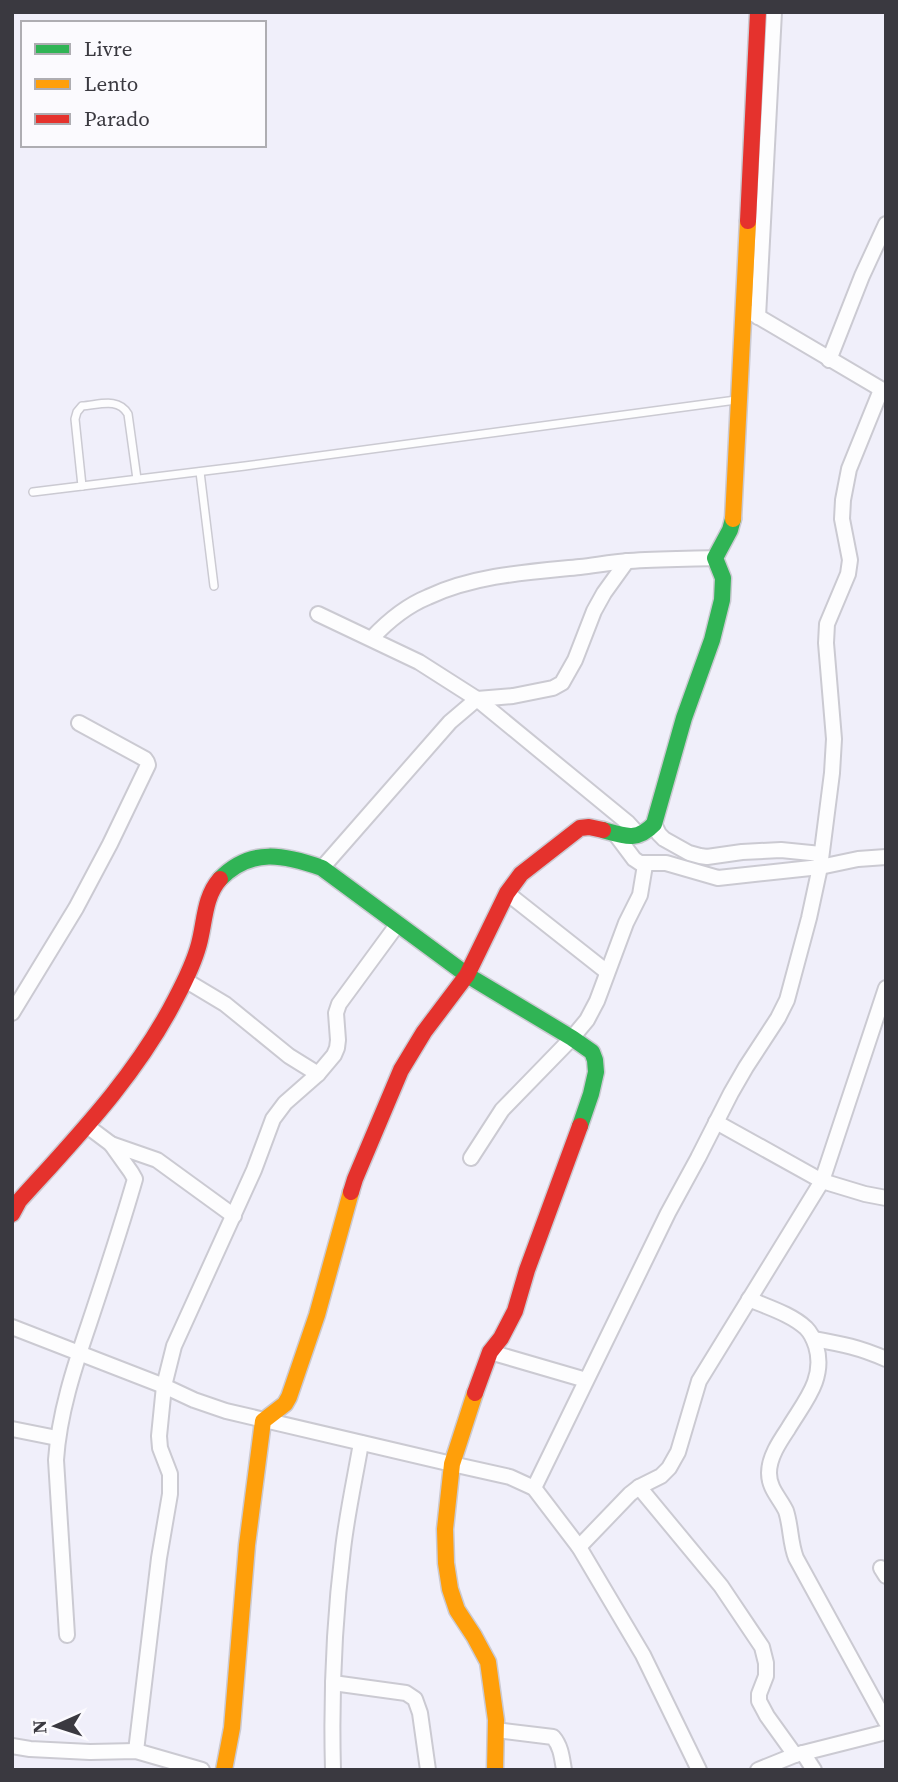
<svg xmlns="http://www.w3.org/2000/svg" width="898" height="1782" font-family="'Source Serif 4',serif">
<rect width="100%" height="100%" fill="#f0effa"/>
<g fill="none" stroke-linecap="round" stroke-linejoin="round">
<g stroke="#cbcad2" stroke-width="10">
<g id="lane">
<path d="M200,472L214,586"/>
<path d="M82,486L75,419L77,412L82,406C99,405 118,397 128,414L137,479"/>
<path d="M33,492L245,466L736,400"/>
</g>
</g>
<g stroke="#cbcad2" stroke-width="18">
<g id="street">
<path d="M752,313L886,392"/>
<path d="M758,317L774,12"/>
<path d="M829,360L862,276L886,224"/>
<path d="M318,614L419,662L477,699L628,823L639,835"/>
<path d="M372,638C388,621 406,606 428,597C475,575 529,572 580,567C597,565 613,562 629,561C657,559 686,559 715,558"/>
<path d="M654,824L659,834L664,839L689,853L700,856L707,857L742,852L781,850L821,854"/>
<path d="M616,835L634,859L640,863H666L718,878L820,867L858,859L886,857"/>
<path d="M322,868L450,722L477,699L513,696L553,688L562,683L575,660L594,611L604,593L627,561"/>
<path d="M507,893L607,972"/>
<path d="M185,980L225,1004L289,1056L318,1074"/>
<path d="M12,1013L76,908L110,844L148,765L147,762L145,759L79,723"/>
<path d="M716,1122L822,1181L865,1194L886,1198"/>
<path d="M87,1126L111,1144"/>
<path d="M471,1158L502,1110L572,1038L587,1020L597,1001L626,923L640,895L645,865"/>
<path d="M749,1299C767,1307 791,1314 806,1328C811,1333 814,1340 816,1346C826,1379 804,1402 788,1429C780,1441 769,1457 769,1473C769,1489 780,1498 786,1511C791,1526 790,1543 796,1558L886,1722"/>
<path d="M12,1327L164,1386L194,1400L226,1411L452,1464L510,1477L534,1488L579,1547L643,1655L699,1770"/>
<path d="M814,1339C842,1344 859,1347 886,1359"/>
<path d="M490,1352L586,1380"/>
<path d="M12,1429L57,1438"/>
<path d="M639,1487L721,1586L762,1647L766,1663V1676L759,1694V1701L767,1716L795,1755"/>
<path d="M534,1488L668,1213L698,1158L731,1093L746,1067L778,1018L787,1000L809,918L820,867L832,773L834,739L826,643L827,624L848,574L850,560L842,519L843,500L849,469L881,390"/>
<path d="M579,1547L630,1494L639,1487L661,1476L669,1468L678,1452L699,1381L822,1181L886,988"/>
<path d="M881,1568L886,1576"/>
<path d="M67,1635L56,1460C59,1414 74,1368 89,1324C105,1276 121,1228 135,1179L131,1172L111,1144L157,1160L234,1216"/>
<path d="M333,1683L406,1693L415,1699L420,1713L428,1770"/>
<path d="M496,1730L553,1737C561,1746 562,1758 564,1770"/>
<path d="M12,1746L30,1749L90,1752L136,1751L202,1770"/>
<path d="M136,1751L159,1558L170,1494V1474L160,1448L159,1436L164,1386L174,1346L254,1170L273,1119L285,1103L318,1074L334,1055L337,1048L338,1040L336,1013L339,1004L397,925"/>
<path d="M803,1753L814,1770"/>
<path d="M333,1770C331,1696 334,1622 343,1549C347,1514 355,1478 361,1443"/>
<path d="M758,1770L795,1755L886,1732"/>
</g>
</g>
<g stroke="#cbcad2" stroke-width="19">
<g id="fast">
<path d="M603,830C624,836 637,842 654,824L684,718L712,640L722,600L723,578L715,558L730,530L733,519"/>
<path d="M220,879C251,847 285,855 322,868L467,975L572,1038L592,1052L595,1060L596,1072L591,1094L580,1126"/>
</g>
</g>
<g stroke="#cbcad2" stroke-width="19">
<g id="slow">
<path d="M733,519L748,221"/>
<path d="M475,1393L452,1464L445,1529L446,1563L450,1589L457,1610L474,1636L488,1662L496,1720L495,1770"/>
<path d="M224,1770L232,1728L247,1545L263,1421L285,1404L289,1397L317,1315L351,1192"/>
</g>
</g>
<g stroke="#cbcad2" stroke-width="19">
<g id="jam">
<path d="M748,221L758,12"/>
<path d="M351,1192L355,1179L401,1070L424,1032L467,975L507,893L521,874L580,828L589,827L603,830"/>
<path d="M12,1214L19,1201C76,1138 137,1075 176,998C185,981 194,963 199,944C205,922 204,897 220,879"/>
<path d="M475,1393L490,1352L501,1338L515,1311L527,1270L580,1126"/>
</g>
</g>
<use href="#lane" stroke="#fdfdfe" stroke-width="7"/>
<use href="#street" stroke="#fdfdfe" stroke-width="14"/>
<use href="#fast" stroke="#30b455" stroke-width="16"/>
<use href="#slow" stroke="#ff9f0a" stroke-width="16"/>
<use href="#jam" stroke="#e5322d" stroke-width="16"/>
</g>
<rect width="898" height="1782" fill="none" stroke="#3a3940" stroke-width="28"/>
<rect x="21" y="21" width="245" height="126" fill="#fbfafe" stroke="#aeadb2" stroke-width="2"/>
<rect x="35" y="44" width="35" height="10" fill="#30b455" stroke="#aeadb2" stroke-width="2"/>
<text x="84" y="56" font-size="21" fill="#3a3940">Livre</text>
<rect x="35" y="79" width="35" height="10" fill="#ff9f0a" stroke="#aeadb2" stroke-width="2"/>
<text x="84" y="91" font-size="21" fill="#3a3940">Lento</text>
<rect x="35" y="114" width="35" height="10" fill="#e5322d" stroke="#aeadb2" stroke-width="2"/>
<text x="84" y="126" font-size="21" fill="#3a3940">Parado</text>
<g transform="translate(56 1726) rotate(267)" stroke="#fbfafe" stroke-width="5" paint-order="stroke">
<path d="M0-5L12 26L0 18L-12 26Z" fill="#3a3940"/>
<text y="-10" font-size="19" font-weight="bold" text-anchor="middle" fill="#3a3940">N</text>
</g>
</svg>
